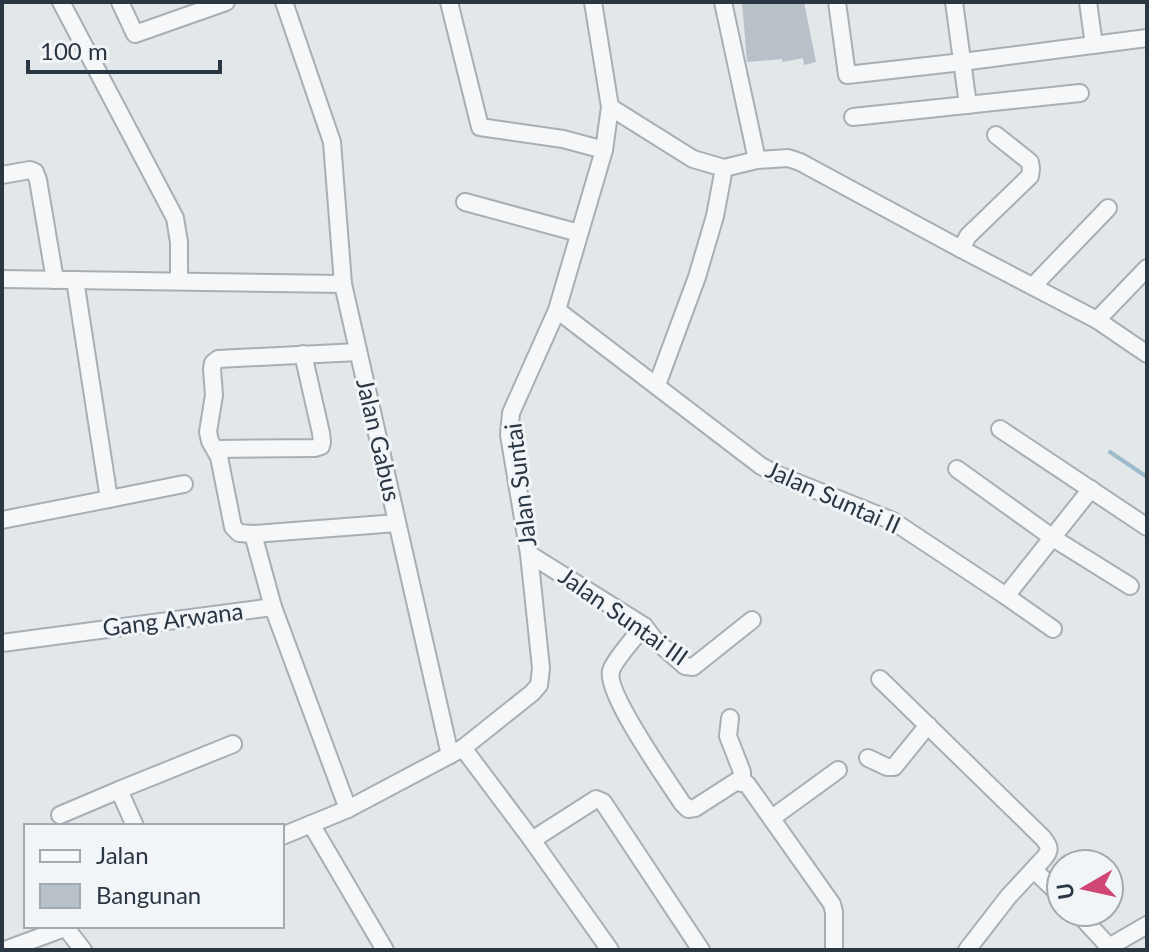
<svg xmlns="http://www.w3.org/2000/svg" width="1149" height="952" font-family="Lato,sans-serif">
<rect width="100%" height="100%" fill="#e2e7ea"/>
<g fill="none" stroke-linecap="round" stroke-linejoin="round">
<path stroke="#9dbbcb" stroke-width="4" d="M1110,452L1147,477"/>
</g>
<path fill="#b9c1c8" d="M742,2H804L816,62L804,65L803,58L783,62L782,59L747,62Z"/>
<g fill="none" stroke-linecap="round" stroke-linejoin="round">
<g stroke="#a7afb5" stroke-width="20">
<g id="minor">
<path d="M61,2L175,218L179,242V281"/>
<path d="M120,2L135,34L226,2"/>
<path d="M284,2L332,142L343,284"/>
<path d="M449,2L480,127L563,139L604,150"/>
<path d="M723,2L757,160"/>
<path d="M837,2L847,75L962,62L1147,38"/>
<path d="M954,2L968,105"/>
<path d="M1088,2L1094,45"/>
<path d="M610,107L693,159L724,168L757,160L788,158L800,162L961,249L1097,320L1147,354"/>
<path d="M853,117L1080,93"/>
<path d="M2,175L30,170L35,172L38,180L55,280"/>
<path d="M465,202L579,233"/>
<path d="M961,249L968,236L1030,176L1031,169L1030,162L996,135"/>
<path d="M2,279L343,284L450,755"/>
<path d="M1033,286L1108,208"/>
<path d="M557,310L761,466L778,475L893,521L1006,596L1091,489"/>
<path d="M1097,320L1147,268"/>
<path d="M358,352L218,359L213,363L212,369L214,395L208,432L210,441L219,457L233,527L239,533L253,534L397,523"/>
<path d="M657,385L697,277L715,216L724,168"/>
<path d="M1000,429L1147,527"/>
<path d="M215,449L315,448L321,446L322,442L321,433L303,354"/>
<path d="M957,469L1053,538L1130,586"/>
<path d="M109,499L184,484"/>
<path d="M2,520L109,499L75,280"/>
<path d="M253,534L273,607"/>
<path d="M529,554L644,626L654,639L685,666L693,667L752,620"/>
<path d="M1006,596L1053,629"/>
<path d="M644,626C636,636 614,660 611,671C605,693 668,781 682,803L688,809L695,808L737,781L742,783"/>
<path d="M2,643L273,607L348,809"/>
<path d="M880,679L1043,838C1049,846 1051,849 1045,857L1008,897L967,950"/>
<path d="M730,718L728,736L742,772V783"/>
<path d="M463,748L532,840L610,950"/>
<path d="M868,758L887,767H894L928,725"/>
<path d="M742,783L747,784L832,904L834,912V950"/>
<path d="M60,815L119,790"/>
<path d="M772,818L838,770"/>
<path d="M311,824L385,950"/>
<path d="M135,826L119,790L233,744"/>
<path d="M282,836L348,809L463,748L532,693L539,685L541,668L529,554L509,435L511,413L557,310L604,150L610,107L593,2"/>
<path d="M532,840L593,801L596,799L603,802L701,950"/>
<path d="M1034,870L1061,896"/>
<path d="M1077,912L1112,950"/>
<path d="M66,928L83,950"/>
<path d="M1109,947L1147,925"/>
<path d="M5,950L70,926"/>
</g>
</g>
<use href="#minor" stroke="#f5f7f9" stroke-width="16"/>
</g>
<g text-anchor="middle" stroke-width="6" stroke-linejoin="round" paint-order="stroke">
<g font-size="24" fill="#2a3743" stroke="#f2f5f8">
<text transform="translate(378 440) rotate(77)" y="8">Jalan Gabus</text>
<text transform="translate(521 485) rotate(-97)" y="8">Jalan Suntai</text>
<text transform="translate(833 498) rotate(24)" y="8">Jalan Suntai II</text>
<text transform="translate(623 617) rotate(35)" y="8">Jalan Suntai III</text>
<text transform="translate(173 620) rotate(-7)" y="8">Gang Arwana</text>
</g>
</g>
<rect width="1149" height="952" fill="none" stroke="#2a3743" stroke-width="8"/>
<rect x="24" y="824" width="260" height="104" fill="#f2f5f8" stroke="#a2a9b0" stroke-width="2"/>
<rect x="40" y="850" width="40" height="12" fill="#f5f7f9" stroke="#a2a9b0" stroke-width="2"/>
<text x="96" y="864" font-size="24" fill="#2a3743">Jalan</text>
<rect x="40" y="884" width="40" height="24" fill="#b9c1c8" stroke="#a2a9b0" stroke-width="2"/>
<text x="96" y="904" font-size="24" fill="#2a3743">Bangunan</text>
<g transform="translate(1085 888) rotate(261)"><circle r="38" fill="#f2f5f8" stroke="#a2a9b0" stroke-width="2"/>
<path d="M0-6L14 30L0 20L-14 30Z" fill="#d04674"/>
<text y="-12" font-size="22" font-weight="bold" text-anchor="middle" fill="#2a3743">U</text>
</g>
<path d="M28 60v12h192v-12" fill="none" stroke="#2a3743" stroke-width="4"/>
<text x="40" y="60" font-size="24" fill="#2a3743" stroke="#f2f5f8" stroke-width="6" paint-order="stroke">100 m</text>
</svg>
